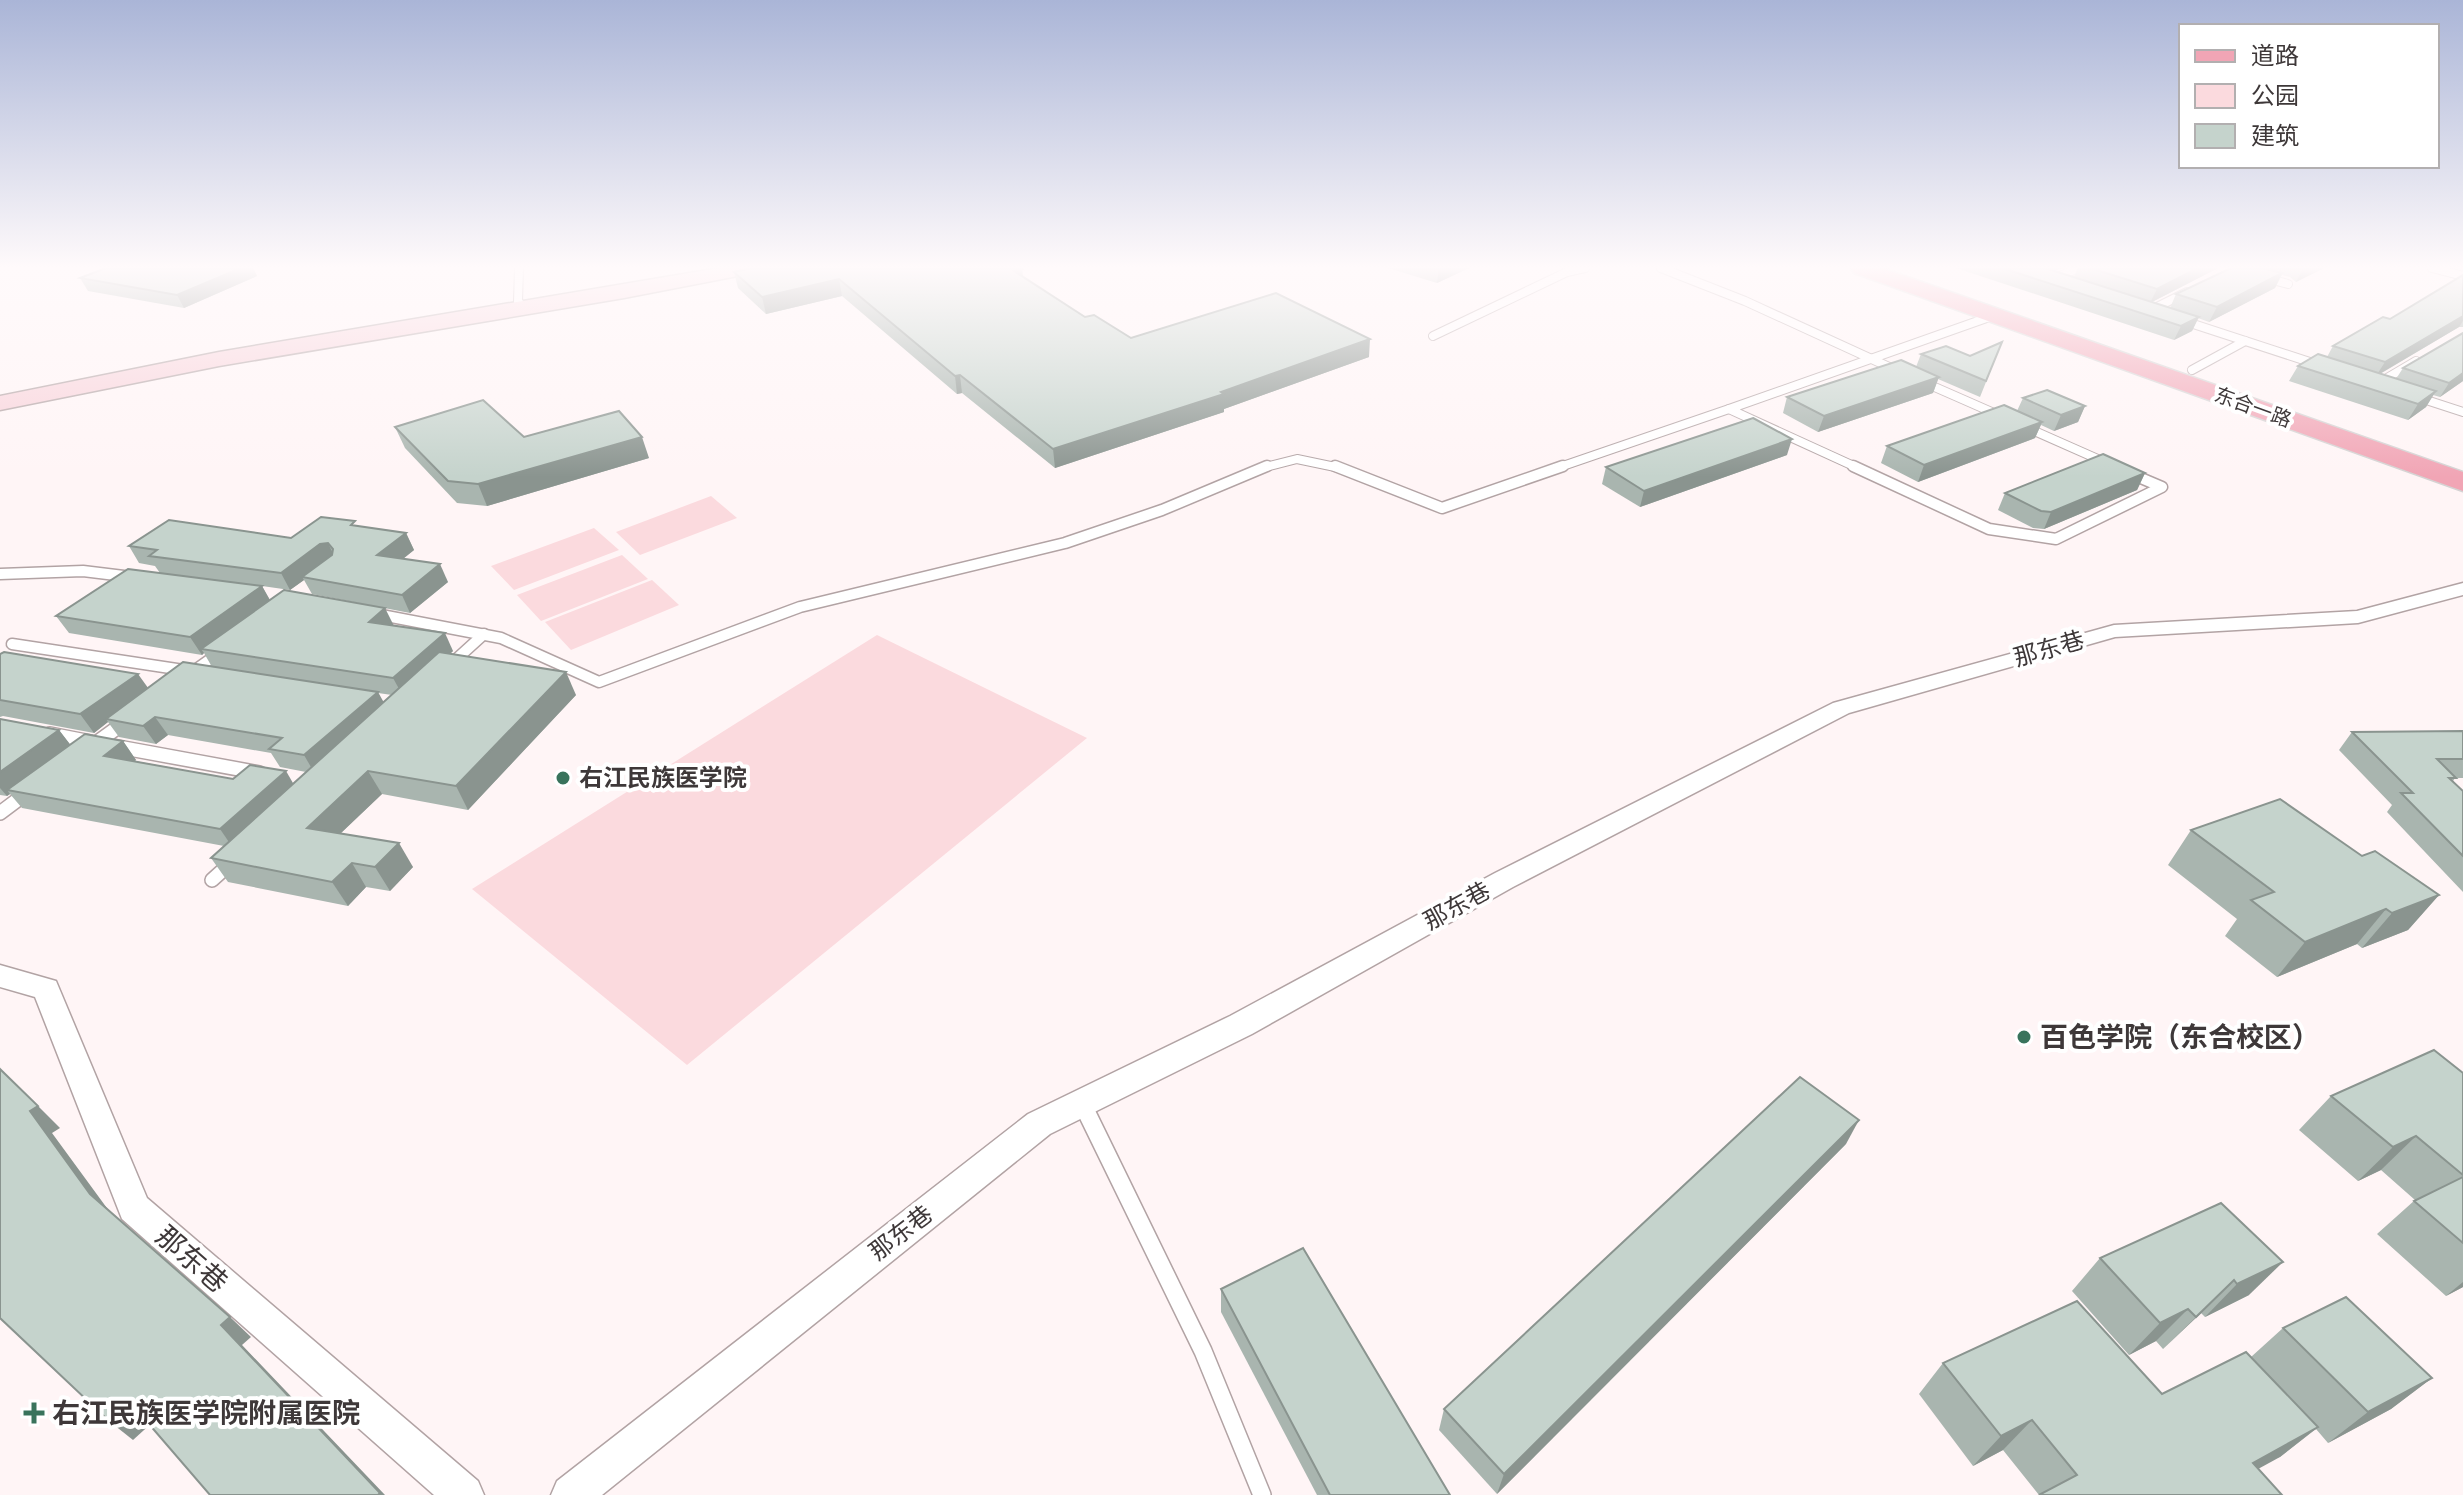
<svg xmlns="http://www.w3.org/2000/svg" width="2463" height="1495" font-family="Rubik,'Noto Sans SC',sans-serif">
<rect width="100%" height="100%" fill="#fff5f6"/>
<g fill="#fbdade">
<path d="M711,496L737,518L640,555L616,532Z"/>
<path d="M594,528L619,550L514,590L491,566Z"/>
<path d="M622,555L648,579L541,621L517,595Z"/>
<path d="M652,580L679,605L571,650L545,622Z"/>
<path d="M877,635L1087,738L687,1065L472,889Z"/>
</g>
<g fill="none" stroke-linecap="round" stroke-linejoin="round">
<g stroke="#b2a3a4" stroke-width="10">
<g id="service-far3">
<path d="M519,268L518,302L527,308"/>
<path d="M1661,268L1745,301L1900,372"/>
<path d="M2432,268L2463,276"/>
<path d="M2055,278L2079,268"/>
<path d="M2265,278L2288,284"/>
<path d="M2151,310L2187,292"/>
<path d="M2181,320L2319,365"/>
<path d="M1433,336L1567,272L1585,268"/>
<path d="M2192,370L2245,341"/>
<path d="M1921,381L2003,417"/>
<path d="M2377,384L2416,361"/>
<path d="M2417,397L2463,412"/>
<path d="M2023,426L2109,464"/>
<path d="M1262,468L1297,459L1340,468"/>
<path d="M1557,468L1729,409"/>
<path d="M1858,468L1729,409L1995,315"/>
</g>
</g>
<g stroke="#b2a3a4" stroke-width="13">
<g id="service-far2">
<path d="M1335,466L1442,508L1563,466"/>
<path d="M1853,466L1989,529L2056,539L2162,487L2129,473"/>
<path d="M0,574L83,571L132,577"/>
<path d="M376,614L501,638L599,682L800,607L1065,543L1162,510L1267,466"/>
<path d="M12,644L190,671"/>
<path d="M451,664L484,634"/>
<path d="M188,675L222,651"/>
<path d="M118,727L125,722"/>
</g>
</g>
<g stroke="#b2a3a4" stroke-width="16">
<g id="service-far1">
<path d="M50,734L91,742"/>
<path d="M92,746L121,725"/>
<path d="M113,746L260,773"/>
<path d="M0,813L28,792"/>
<path d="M212,880L232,862"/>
</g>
</g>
<g stroke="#b2a3a4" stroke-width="20">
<path id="service" d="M1082,1103L1203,1351L1262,1495"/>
</g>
<g stroke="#b2a3a4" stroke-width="3">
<g id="minor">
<path d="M2463,583V595L2358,623L2115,637L1849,713L1513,887L1252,1034L1050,1134L602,1495H551L557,1481L1028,1114L1230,1016L1495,873L1833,703L2114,625L2357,611Z"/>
<path d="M0,965L56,981L147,1198L478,1481L484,1495H434L122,1219L35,997L0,987Z"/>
</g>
</g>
<g stroke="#b2a3a4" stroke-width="3">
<path id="secondary" d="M719,268H758L748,274L624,298L219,366L0,410V396L219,352Z"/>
</g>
<g stroke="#d5d3d3" stroke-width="3">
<path id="primary" d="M1851,268H1882L2463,472V491L1854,273Z"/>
</g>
<use href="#service-far3" stroke="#fff" stroke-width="8"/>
<use href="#service-far2" stroke="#fff" stroke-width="10"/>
<use href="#service-far1" stroke="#fff" stroke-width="13"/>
<use href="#service" stroke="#fff" stroke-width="17"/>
<use href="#minor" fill="#fff" fill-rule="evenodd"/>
<use href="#secondary" fill="#f8d2da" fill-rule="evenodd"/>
<use href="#primary" fill="#f1a5b5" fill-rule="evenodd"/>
</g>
<g fill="#a9b5af" fill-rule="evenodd">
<path d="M106,268H253L257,276L184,308L88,291L80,278Z"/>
<path d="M1388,268H1469L1437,283Z"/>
<path d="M1956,268H2063L2054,271L2074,277L2078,268H2218L2152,302L2170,308L2176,294L2231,268H2324L2296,282L2290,277L2282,275L2275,288L2209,322L2198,318L2192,331L2174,340Z"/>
<path d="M734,272L1023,277L1085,317L1131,338L1369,357L1224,409V412L1055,468L962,393L957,394L842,296L766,314L738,288Z"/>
<path d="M2463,275V327H2459L2380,374L2396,379L2403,368L2463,381L2440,397L2433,395L2426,407L2408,420L2289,381L2298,366L2327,357L2333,346L2390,319Z"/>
<path d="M2002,342L1980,397L1938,379L1933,393L1818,432L1783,413L1787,397L1916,367L1921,354L1970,356Z"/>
<path d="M2023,398L2085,406L2078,422L2054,431L2041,425L2035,438L1918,482L1881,463L1887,446L2017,411Z"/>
<path d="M395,427L524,437L649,458L487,506L457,503L405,448Z"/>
<path d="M1787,455L1640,507L1602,484L1606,467Z"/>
<path d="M2145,473L2137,490L2044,529L2033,528L1998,510L2005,493Z"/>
<path d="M358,526L406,533L414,550L403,559L448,582L410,613L312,594L304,580L290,590L262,586L270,600L394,625L453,651L450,654L576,695L468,810L382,794L341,833L413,867L390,891L366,887L348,906L228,882L211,858L224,846L22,808L10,794L7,796L0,795V719L59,730L70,745L123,741L136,760L135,761L233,779L293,784L306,772L280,767L271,753L168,735L156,744L119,737L108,722L94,733L3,716L0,717V654L148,688L212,667L204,653L202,655L69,633L56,616L160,573L155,566L139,563L129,546L291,538ZM378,693L392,695L383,702Z"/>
<path d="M2463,731V778H2455L2453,781L2463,791V892L2387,812L2392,805L2339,750L2352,732Z"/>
<path d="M2191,830L2362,856L2439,895L2408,930L2362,948L2357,944L2277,977L2225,936L2237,919L2168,865Z"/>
<path d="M2463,1073V1287L2446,1296L2377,1234L2415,1200L2381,1170L2358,1181L2299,1130L2331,1096Z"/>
<path d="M1846,1144L1497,1494L1439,1430L1444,1409Z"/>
<path d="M2221,1203L2249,1295L2205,1317L2201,1313L2163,1349L2156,1341L2129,1355L2072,1291L2100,1258Z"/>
<path d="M1221,1289L1450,1495H1317L1221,1312Z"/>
<path d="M2283,1328L2432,1378L2391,1409L2328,1443L2316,1429L2280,1457L2039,1495L2003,1450L1973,1466L1919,1394L1943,1363L2162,1394L2251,1357Z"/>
</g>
<g fill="#8a948f">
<path d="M241,268H253L257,276L184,308L177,295Z"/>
<path d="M1442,268H1469L1437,283L1439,269Z"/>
<path d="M2198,268H2218L2150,303L2157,289Z"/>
<path d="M2306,268H2324L2296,282L2303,269Z"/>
<path d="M1022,269L1024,285L1014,271Z"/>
<path d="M2282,273L2275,288L2209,322L2217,307Z"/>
<path d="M839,279L842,296L766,314L762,297Z"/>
<path d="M2463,316V321L2459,327L2376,376L2385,362Z"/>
<path d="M2199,317L2192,331L2174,340L2181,326Z"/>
<path d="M1370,339L1369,357L1224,409V412L1055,468L1053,449Z"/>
<path d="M2463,373V381L2440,397L2449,383Z"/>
<path d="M960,375L962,393L957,394L955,376Z"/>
<path d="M1939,377L1933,393L1818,432L1824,416Z"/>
<path d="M2436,391L2426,407L2408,420L2418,404Z"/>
<path d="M2085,406L2078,422L2054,431L2061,415Z"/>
<path d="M2042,422L2035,438L1918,482L1924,465Z"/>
<path d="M642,437L649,458L487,506L478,484Z"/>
<path d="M1792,439L1787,455L1640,507L1644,491Z"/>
<path d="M2145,473L2137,490L2044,529L2051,512Z"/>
<path d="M406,533L414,550L385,573L377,555Z"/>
<path d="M328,543L336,560L302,577L304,580L290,590L281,573L320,544Z"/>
<path d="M440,564L448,582L410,613L402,595Z"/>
<path d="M262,586L272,604L201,649L204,653L202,655L190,637Z"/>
<path d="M385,608L394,626L369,622Z"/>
<path d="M445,633L453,651L403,696L393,678Z"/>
<path d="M566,672L576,695L468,810L456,786Z"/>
<path d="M138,674L151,692L106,719L108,722L94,733L80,714Z"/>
<path d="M378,692L388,710L315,774L304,755Z"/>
<path d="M155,717L168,735L156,744L143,726Z"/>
<path d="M59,730L73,748L7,790L10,794L7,796L0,788V772Z"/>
<path d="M123,741L136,760L118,774L104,756Z"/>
<path d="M286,771L297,790L233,848L220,829Z"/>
<path d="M368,771L382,794L322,851L307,828Z"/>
<path d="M399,843L413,867L390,891L375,867Z"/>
<path d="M352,863L366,887L348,906L332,882Z"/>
<path d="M2439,895L2408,930L2362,948L2392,913Z"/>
<path d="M2386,909L2357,944L2277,977L2305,942Z"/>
<path d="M38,1106L60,1128L52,1133L112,1215L90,1194L30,1111Z"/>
<path d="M1859,1120L1846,1144L1497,1494L1504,1474Z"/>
<path d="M2416,1136L2381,1170L2358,1181L2393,1147Z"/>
<path d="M2283,1262L2249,1295L2205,1317L2237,1284Z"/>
<path d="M2234,1280L2201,1313L2163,1349L2196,1317Z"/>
<path d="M2463,1282V1287L2446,1296Z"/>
<path d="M2188,1309L2156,1341L2129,1355L2160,1323Z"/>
<path d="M230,1317L251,1337L242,1345L385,1495H378L221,1325Z"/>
<path d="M2432,1378L2391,1409L2328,1443L2368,1412Z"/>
<path d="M130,1402L154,1421L133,1440L109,1421Z"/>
<path d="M2032,1420L2003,1450L1973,1466L2001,1436Z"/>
<path d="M2318,1427L2280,1457L2216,1492L2253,1463Z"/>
</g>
<g fill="#c5d3cc" stroke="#8a948f" stroke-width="2">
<path d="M106,268H241L177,295L80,278Z"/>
<path d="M751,268H1021L1022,269L1014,271L1085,317L1094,315L1131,338L1276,293L1370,339L1221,392L1224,394L1053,449L960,375L955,376L839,279L762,297L734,272Z"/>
<path d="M2002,268H2045L2199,317L2181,326Z"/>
<path d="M2090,268H2198L2157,289Z"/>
<path d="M2231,268H2262L2282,273L2217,307L2176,294Z"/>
<path d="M2463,275V316L2385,362L2333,346L2383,317L2390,319Z"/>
<path d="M2463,333V373L2449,383L2403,368Z"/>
<path d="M2002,342L1986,381L1921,354L1946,346L1970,356Z"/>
<path d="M2318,354L2436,391L2418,404L2298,366Z"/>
<path d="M1901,360L1939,377L1824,416L1787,397Z"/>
<path d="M2047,390L2085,406L2061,415L2023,398Z"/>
<path d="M483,400L524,437L619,411L642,437L478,484L448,481L395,427Z"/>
<path d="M2004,405L2042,422L1924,465L1887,446Z"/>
<path d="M1753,418L1792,439L1644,491L1606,467Z"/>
<path d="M2103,454L2145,473L2051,512L2041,511L2005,493Z"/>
<path d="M321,517L355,521L351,525L406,533L377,555L440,564L402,595L302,577L332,555L333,549L328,543L320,544L281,573L149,556L157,550L129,546L169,520L291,538Z"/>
<path d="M128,569L262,586L190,637L56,616Z"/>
<path d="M284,590L385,608L369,622L445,633L393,678L201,649Z"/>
<path d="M4,652L138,674L80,714L0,700V654Z"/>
<path d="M439,652L566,672L456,786L368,771L307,828L399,843L375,867L352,863L332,882L211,858Z"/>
<path d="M183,662L378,692L304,755L269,749L282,738L155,717L143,726L106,719Z"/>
<path d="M0,719L59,730L0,772Z"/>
<path d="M2463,731V759H2437L2456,778H2449L2463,791V856L2401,793H2413L2352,732Z"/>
<path d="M85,734L123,741L104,756L233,779L250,765L286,771L220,829L7,790Z"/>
<path d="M2280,799L2362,856L2375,851L2439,895L2392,913L2386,909L2305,942L2251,900L2274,892L2191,830Z"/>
<path d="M2434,1050L2463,1073V1175L2416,1136L2393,1147L2331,1096Z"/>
<path d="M0,1069L38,1106L30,1111L90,1194L230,1317L221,1325L380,1493L378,1495H210L130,1402L109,1421L0,1318Z"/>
<path d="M1800,1077L1859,1120L1504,1474L1444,1409Z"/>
<path d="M2463,1177V1243L2414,1201Z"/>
<path d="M2221,1203L2283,1262L2237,1284L2234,1280L2196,1317L2188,1309L2160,1323L2100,1258Z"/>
<path d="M1303,1248L1450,1495H1330L1221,1289Z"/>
<path d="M2346,1297L2432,1378L2368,1412L2283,1328Z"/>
<path d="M2077,1301L2162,1394L2246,1352L2318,1427L2253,1463L2282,1495H2039L2077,1475L2032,1420L2001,1436L1943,1363Z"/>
</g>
<linearGradient id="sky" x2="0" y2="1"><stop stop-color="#aab5d7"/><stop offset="0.56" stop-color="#fffafb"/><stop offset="1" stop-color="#fffafb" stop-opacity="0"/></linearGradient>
<rect width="2463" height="477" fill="url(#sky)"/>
<g fill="#39735c" stroke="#fff" stroke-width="3">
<circle cx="563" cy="778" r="8"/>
<circle cx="2024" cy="1037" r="8"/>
<path d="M30 1401h8v8h8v8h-8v8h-8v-8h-8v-8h8z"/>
</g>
<g text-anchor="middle" stroke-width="8" stroke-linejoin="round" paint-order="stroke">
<g font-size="20" fill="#3e3839" stroke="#fff">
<text transform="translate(2253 407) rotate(20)" y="7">东合一路</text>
</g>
<g font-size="24" fill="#3e3839" stroke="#fff">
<text transform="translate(2049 649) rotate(-16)" y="8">那东巷</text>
<text transform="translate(1457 906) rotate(-29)" y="8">那东巷</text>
<text transform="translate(901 1233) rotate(-38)" y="8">那东巷</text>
</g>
<g font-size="24" font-weight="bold" fill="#3e3839" stroke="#fff" text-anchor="start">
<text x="579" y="786">右江民族医学院</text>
</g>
<g font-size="28" font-weight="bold" fill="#3e3839" stroke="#fff" text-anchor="start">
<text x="2040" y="1047">百色学院（东合校区）</text>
<text x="52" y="1423">右江民族医学院附属医院</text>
</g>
<g font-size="28" fill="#3e3839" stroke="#fff">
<text transform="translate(192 1259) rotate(41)" y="10">那东巷</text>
</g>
</g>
<rect x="2179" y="24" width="260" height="144" fill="#ffffff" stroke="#b2afb0" stroke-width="2"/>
<rect x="2195" y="50" width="40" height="12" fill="#f1a5b5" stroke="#b2afb0" stroke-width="2"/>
<text x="2251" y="64" font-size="24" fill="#3e3839">道路</text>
<rect x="2195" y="84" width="40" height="24" fill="#fbdade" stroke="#b2afb0" stroke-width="2"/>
<text x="2251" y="104" font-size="24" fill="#3e3839">公园</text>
<rect x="2195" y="124" width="40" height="24" fill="#c5d3cc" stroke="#b2afb0" stroke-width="2"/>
<text x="2251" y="144" font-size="24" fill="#3e3839">建筑</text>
</svg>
